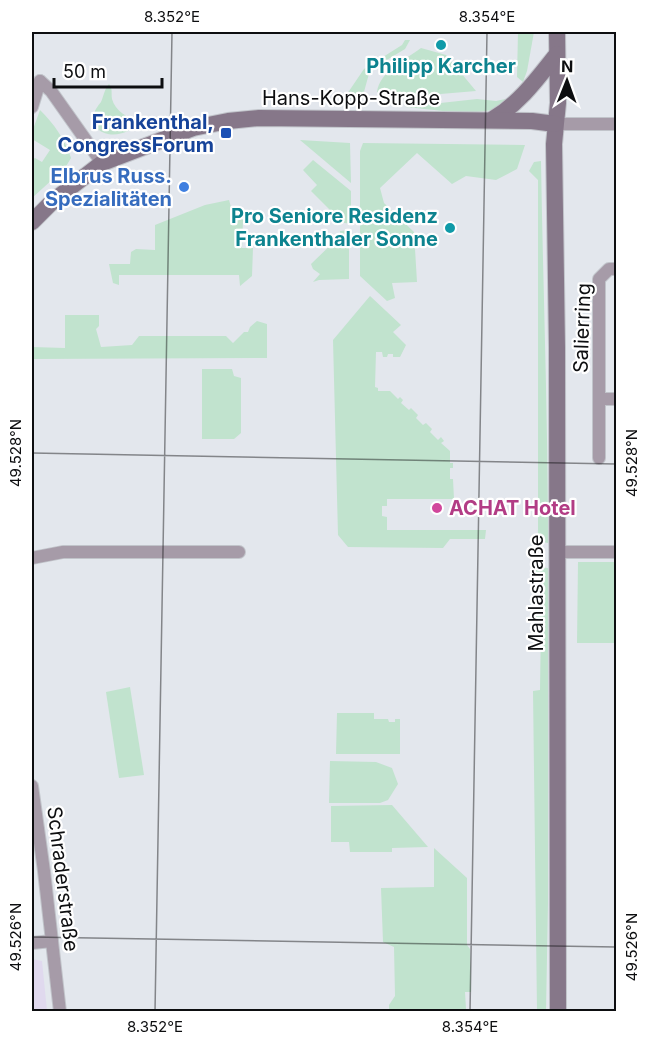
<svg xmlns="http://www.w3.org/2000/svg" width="648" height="1043" font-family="Inter,sans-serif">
<rect width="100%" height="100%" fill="#e3e7ed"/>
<path fill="#e0d9ee" d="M32,959L42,961L47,1011H32Z"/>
<g fill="#c1e3ce">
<path d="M518,32H534L527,71L523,82L517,77Z"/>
<path d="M405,40H410L405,49L370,70L362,99H342V94H347L364,69L402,45Z"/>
<path d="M421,48L446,55L476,91L381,99V93L377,92C380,71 405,60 421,48Z"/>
<path d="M109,84C113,90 111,92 112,99C115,111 128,118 139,121C128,140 90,140 94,114C95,109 98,106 101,102C104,95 104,90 109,84Z"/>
<path d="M514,97C509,101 504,106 498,108C473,117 431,109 404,107L477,99L496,101Z"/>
<path d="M40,110C54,124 65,139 71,158L65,168L32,198V160L35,158L42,162L50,150L32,139V132Z"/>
<path d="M300,140L350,143L351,183Z"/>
<path d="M363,143L525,145L517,169L496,180L466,176L452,184L417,153L380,188L384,203L414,232L417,282L392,283L395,298L387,301L360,276V151Z"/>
<path d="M313,160L351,191V224L339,222V219L311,191L317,185L303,170Z"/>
<path d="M541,161C543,289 548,416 548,543L538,541V180L529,171L534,162Z"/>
<path d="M229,200L233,214L243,220L242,248H253L252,276L240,286L239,275H119V285L113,283L109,264H130L131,252L136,249L155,250V225L205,205Z"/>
<path d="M349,230V279L319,280L313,282L320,274L313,269L311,264L340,236V231Z"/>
<path d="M370,296L401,325L393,332L406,345L400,357H393V354H388L387,357H383L382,352H376L375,387L378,388V391H390L398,399L400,397L403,400L401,403L409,410L411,408L418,415L416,418L423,425L426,423L432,429L430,432L438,440L441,437L444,441L441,443L450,451V463H453V468H450V479H453L454,499H387V506H382V516L387,517V530H486L485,539H450L443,548L348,547L338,535L333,340Z"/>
<path d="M65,315H99V326L96,329L101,347L132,345L139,336H226L233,343L244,332H248L250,327L257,321L267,324V358L32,359V347L65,348Z"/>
<path d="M202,369H232L234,376L241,378V433L234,439H202Z"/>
<path d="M578,562H616V638L615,643H577Z"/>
<path d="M535,567L548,568V903L546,1012L537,1011L533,691L540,690L541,622L534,621Z"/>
<path d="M130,687L144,775L119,778L106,692Z"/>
<path d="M337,713H374V719H388L389,722H395V719H400V754H336Z"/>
<path d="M330,761L376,762L392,768L398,784L388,800L380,803H329Z"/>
<path d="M392,805L428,847L392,848V852H350L349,842H331V806Z"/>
<path d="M434,848L467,878V945L470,949L471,992H465L466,1009H472V1011H389V1005L395,996L394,947L383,942L381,888L434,887Z"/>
</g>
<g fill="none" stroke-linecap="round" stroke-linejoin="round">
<g stroke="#c1c4ca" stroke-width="14">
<g id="street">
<path d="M40,81L51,91L102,163"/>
<path d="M32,107L40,81"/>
<path d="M555,124H616"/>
<path d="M600,399H616"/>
<path d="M599,458V279L609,269H616"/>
<path d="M557,552H616"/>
<path d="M32,558L63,552H239"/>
<path d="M32,786L44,871L60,1012"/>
<path d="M32,943L52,941"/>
</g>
</g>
<g stroke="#c1c4ca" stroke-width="18">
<g id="secondary">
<path d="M557,32L558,103L554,144L557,347L558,1012"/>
<path d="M493,119C520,103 537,79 557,54"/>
<path d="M32,222L53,201L102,163L193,128L228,121L259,118L532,121L555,124"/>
</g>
</g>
<use href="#street" stroke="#a69ba8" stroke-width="12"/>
<use href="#secondary" stroke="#867789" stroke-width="16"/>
</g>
<path fill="none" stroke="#0d0e10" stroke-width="1.5" stroke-opacity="0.45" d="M32,453L616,464M32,937L616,947M155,1012L172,32M470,1012L487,32"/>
<g fill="#0f9aa8" stroke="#fff" stroke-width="2">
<circle cx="441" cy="45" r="6"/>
<circle cx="450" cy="228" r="6"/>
</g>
<rect fill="#1a4fb4" stroke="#fff" stroke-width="2" x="220" y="127" width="12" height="12" rx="3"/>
<circle fill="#3f7fe0" stroke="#fff" stroke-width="2" cx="184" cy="187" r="6"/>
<circle fill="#d1479c" stroke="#fff" stroke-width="2" cx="437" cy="508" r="6"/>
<g text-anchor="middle" stroke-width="4.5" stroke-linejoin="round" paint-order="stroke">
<g font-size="20" font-weight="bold" fill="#0d838f" stroke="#fff">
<text x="441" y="73">Philipp Karcher</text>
<text x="438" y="223" text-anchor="end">Pro Seniore Residenz<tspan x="438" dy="23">Frankenthaler Sonne</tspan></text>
</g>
<g font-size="20" fill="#0d0e10" stroke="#fff">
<text x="351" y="105">Hans-Kopp-Straße</text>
<text transform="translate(582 328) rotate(-88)" y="7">Salierring</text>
<text transform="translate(536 593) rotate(-90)" y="7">Mahlastraße</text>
<text transform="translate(63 879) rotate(83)" y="7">Schraderstraße</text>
</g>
<g font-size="20" font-weight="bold" fill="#164399" stroke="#fff" text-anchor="end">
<text x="214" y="129">Frankenthal,<tspan x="214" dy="23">CongressForum</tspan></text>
</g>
<g font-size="20" font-weight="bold" fill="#366cbe" stroke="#fff" text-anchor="end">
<text x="172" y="183">Elbrus Russ.<tspan x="172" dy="23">Spezialitäten</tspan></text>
</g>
<g font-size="20" font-weight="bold" fill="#b23c85" stroke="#fff" text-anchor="start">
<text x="449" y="515">ACHAT Hotel</text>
</g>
</g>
<rect width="648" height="1043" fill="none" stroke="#ffffff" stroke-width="66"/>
<g transform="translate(567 81) rotate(1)" stroke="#ffffff" stroke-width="4.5" paint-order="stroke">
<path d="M0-4.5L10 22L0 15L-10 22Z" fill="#0d0e10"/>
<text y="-9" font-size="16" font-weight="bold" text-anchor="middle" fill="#0d0e10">N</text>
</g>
<path d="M54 78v9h108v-9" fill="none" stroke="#0d0e10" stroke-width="3"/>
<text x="63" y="78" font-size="18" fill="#0d0e10" stroke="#ffffff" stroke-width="4.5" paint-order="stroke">50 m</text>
<rect x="33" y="33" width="582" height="977" fill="none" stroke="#0d0e10" stroke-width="2"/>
<g font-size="15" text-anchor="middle" fill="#0d0e10">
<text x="172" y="22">8.352°E</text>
<text x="487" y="22">8.354°E</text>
<text transform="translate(16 453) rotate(-90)" y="5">49.528°N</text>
<text transform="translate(632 463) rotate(-90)" y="5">49.528°N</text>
<text transform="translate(16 937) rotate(-90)" y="5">49.526°N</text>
<text transform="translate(632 947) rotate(-90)" y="5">49.526°N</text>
<text x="155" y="1032">8.352°E</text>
<text x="470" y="1032">8.354°E</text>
</g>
</svg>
